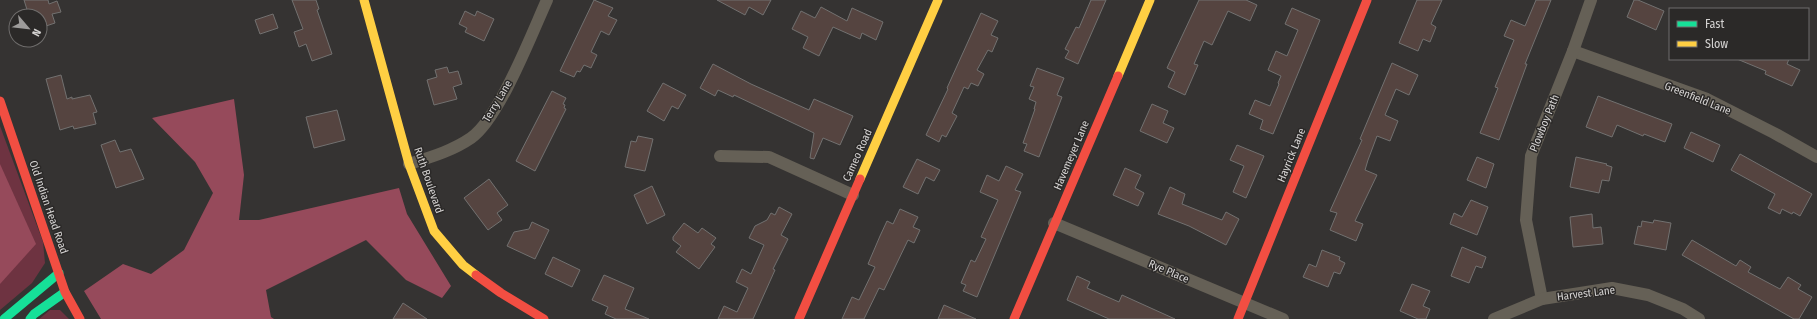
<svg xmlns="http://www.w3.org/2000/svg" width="1817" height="319" font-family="'Fira Sans Condensed',sans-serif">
<rect width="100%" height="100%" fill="#353332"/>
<g fill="#6e3341">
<path d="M0,126L43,242L45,263L32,283L0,310Z"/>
<path d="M50,310H60L69,319H39Z"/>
</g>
<g fill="#964a5b">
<path d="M234,99L244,175L239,220H259L399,188L407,214L451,286L442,298L406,280L366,240L266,290L271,317L274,319H101L84,291L123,264L151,274L184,250L213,193L195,162L152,118Z"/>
<path d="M0,164L36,244L0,284Z"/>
</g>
<g fill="#554440" stroke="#727170">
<path d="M24,0H48L49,4L57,1L61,12L52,14L55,23L40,28V16H29Z"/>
<path d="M292,0H316L319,9L317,10L332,54L312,61L306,44L299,47L294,32L303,29Z"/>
<path d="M594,0L613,8L608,16L617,20L609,35L601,31L591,52L597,55L591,68L584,65L580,72L577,71L574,77L560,71Z"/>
<path d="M717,0H771L763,15L749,7L745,15Z"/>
<path d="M1091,0H1106L1078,64L1065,58L1069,51L1065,49L1076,27L1079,28Z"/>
<path d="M1199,0H1246L1257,5L1250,21L1228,11L1212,45L1204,41L1194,64L1198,65L1185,95L1168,87L1175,72L1167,68Z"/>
<path d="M1417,0H1442L1431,24L1436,27L1430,42L1423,39L1418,51L1399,43Z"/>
<path d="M1536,0H1551L1525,64H1527L1499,140L1480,133L1498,88L1495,87L1514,40L1504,36L1511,20L1525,26Z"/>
<path d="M1634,0H1638L1664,11L1656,30L1627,17Z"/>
<path d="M821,7L847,21L852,8L883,22L876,40L862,33L860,39L833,27L819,56L803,48L808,37L792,29L801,11L815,18Z"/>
<path d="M1292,8L1320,20L1273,134L1260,129L1263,120L1249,114L1255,100L1270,106L1279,84L1278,83L1281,76L1268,70L1276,51L1287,56L1298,30L1285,24Z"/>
<path d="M465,11L475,16L477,11L494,19L484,41L465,32L467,28L459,24Z"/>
<path d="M981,13L998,21L991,35L998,38L992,52L988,50L977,70L984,74L978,86L971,83L968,89L964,87L952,113L957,116L946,137L942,135L939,142L926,135L948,89L947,88Z"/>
<path d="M273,14L278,28L260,34L255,20Z"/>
<path d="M1737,59H1789L1787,64L1800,70L1792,86L1765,74L1766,71Z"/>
<path d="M1392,63L1418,75L1409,95L1396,89L1385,115L1398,121L1390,141L1377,136L1368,160L1365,170L1377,175L1355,221L1363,224L1356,241L1330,230L1337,213L1330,211L1362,140L1360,139Z"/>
<path d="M713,64L751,84L809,110L814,99L853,116L840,145L823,138L814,159L810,158L814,133L734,95L733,97L718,90L715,96L700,88Z"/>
<path d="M447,67L449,73L458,71L462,84L453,87L457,99L434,105L427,80L437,77L435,70Z"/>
<path d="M1037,68L1064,78L1057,95L1062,97L1039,157L1024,151L1027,144L1023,143L1035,109H1034L1036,102L1029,99L1034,87L1030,86Z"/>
<path d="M61,75L67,99L72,97V99L90,95L97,112L93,113L96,124L74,129L73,126L60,130L46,79Z"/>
<path d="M663,83L686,95L678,109L672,106L664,121L647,111Z"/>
<path d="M552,91L566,98L563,104L565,105L564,108L566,109L535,171L516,161Z"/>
<path d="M1598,96L1672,124L1665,142L1644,134L1643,136L1617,125L1612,137L1586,127Z"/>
<path d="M1152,104L1168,111L1163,123L1174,128L1167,143L1140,131Z"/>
<path d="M337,110L345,140L314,148L306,117Z"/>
<path d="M1691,132L1720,145L1713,162L1684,148Z"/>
<path d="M638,136L653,139L645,171L625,167L631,141L636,142Z"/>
<path d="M115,140L120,152L131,149L144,179L116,188L101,145Z"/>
<path d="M1237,145L1264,156L1246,198L1233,192L1244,166L1230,160Z"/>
<path d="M1740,154L1812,194L1800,216L1793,212L1792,214L1782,209L1780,214L1768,208L1775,194L1731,170Z"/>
<path d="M1477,157L1494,164L1486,188L1467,180Z"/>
<path d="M1576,157L1607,164L1606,165L1612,167L1609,181L1602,180L1599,193L1570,187Z"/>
<path d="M917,159L940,170L934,181L926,177L918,194L903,187Z"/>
<path d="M1006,166L1023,174L1015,190L1021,192L977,297L963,291L966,285L961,283L971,260L975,262L986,239L981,237L998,200L980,192L987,175L999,181Z"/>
<path d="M1125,168L1141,175L1135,188L1144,193L1138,206L1113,195Z"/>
<path d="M489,179L508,205L497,213L502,220L488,230L464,198Z"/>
<path d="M652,186L665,215L647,224L634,195Z"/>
<path d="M1170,187L1185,194L1182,204L1222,220L1226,212L1239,219L1226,245L1189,226L1158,214Z"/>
<path d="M1471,200L1488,207L1477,235L1450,224L1454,213L1462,217Z"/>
<path d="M779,207L792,214L781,235L788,239L773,269L775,270L753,319H718L724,306L737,312L748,288L736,282L742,269L751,274L764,245L749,238L755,226L767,220L771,213L775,215Z"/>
<path d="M900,209L918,217L913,227L920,230L914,243L908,240L884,290L879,288L864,319H842L852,297L859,300L875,267L868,264L880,236L887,221L893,224Z"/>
<path d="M1592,214L1593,228L1601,227L1603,244L1573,247L1570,217Z"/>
<path d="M1654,220L1671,223L1666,250L1634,244L1638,226L1641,227L1642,221L1653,223Z"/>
<path d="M532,222L549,230L535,259L507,246L514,232L529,229Z"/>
<path d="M684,223L698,233L702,228L716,238L711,244L715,247L699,269L676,252L681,246L673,240V237Z"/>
<path d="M1692,240L1736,266L1740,260L1751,267L1748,272L1780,289L1788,277L1801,285L1798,289L1812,297L1799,319H1794L1682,255Z"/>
<path d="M1462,247L1486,257L1482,268L1476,266L1469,283L1451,276Z"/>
<path d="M1322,250L1340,257L1339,260L1345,263L1340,274L1334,272L1328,287L1303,277L1309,264L1316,267Z"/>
<path d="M553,257L580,270L572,287L545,274Z"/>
<path d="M604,275L634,288L625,309L649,319H616L605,314L608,307L592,300Z"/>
<path d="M1077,276L1090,282L1087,288L1119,302L1122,295L1175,319H1109L1067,300Z"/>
<path d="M1412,284L1430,291L1423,306L1430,309L1426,319H1418L1400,311Z"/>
<path d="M403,303L427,319H393Z"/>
<path d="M944,305L976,319H938Z"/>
</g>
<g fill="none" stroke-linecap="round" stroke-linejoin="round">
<g stroke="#656056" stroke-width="12">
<path d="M1573,51L1707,99L1774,133L1817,157"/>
<path d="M720,156L769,157L853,195"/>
<path d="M409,164C431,157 452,151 471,138C499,119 532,33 547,0"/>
<path d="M1054,223L1283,319"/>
<path d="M1542,299L1526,220L1531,156L1573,51L1591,0"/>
<path d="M1494,319L1542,299L1612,288L1648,295L1683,309L1699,319"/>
</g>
<g stroke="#16e098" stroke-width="9">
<path d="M4,319L59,273"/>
<path d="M30,319L34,314L65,292"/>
</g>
<g stroke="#ffcf43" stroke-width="9">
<path d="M364,0L409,164L434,231L463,265L476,275"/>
<path d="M1118,76L1150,0"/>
<path d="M860,179L938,0"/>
</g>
<g stroke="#f24e42" stroke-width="9">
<path d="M0,101L65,292L80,319"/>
<path d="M476,275L501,293L544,319"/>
<path d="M799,319L860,179"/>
<path d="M1014,319L1118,76"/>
<path d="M1238,319L1367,0"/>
</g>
</g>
<g text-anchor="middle" stroke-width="3" stroke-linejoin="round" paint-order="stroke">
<g font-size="11" fill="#d5d3d2" stroke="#2b2928">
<text transform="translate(1698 98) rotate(22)" y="4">Greenfield Lane</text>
<text transform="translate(497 101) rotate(-59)" y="4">Terry Lane</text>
<text transform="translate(1544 123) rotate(-68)" y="4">Plowboy Path</text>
<text transform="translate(857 155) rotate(-66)" y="4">Cameo Road</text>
<text transform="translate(1071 155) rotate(-67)" y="4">Havemeyer Lane</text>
<text transform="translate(1291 155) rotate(-68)" y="4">Hayrick Lane</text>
<text transform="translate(429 180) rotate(71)" y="4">Ruth Boulevard</text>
<text transform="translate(49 207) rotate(71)" y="4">Old Indian Head Road</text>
<text transform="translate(1169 271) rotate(23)" y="4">Rye Place</text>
<text transform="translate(1586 293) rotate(-7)" y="4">Harvest Lane</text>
</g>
</g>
<rect x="1669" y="8" width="140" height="52" fill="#2b2928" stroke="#6f6d6c"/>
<rect x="1677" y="21" width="20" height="6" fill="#16e098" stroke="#6f6d6c"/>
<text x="1705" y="28" font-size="12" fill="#d5d3d2">Fast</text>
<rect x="1677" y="41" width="20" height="6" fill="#ffcf43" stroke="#6f6d6c"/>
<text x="1705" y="48" font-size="12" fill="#d5d3d2">Slow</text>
<g transform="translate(28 28) rotate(118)"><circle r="19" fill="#2b2928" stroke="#6f6d6c"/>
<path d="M0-3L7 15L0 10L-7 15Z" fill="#9d9b9a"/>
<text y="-6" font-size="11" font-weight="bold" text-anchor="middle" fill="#d5d3d2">N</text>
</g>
</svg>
